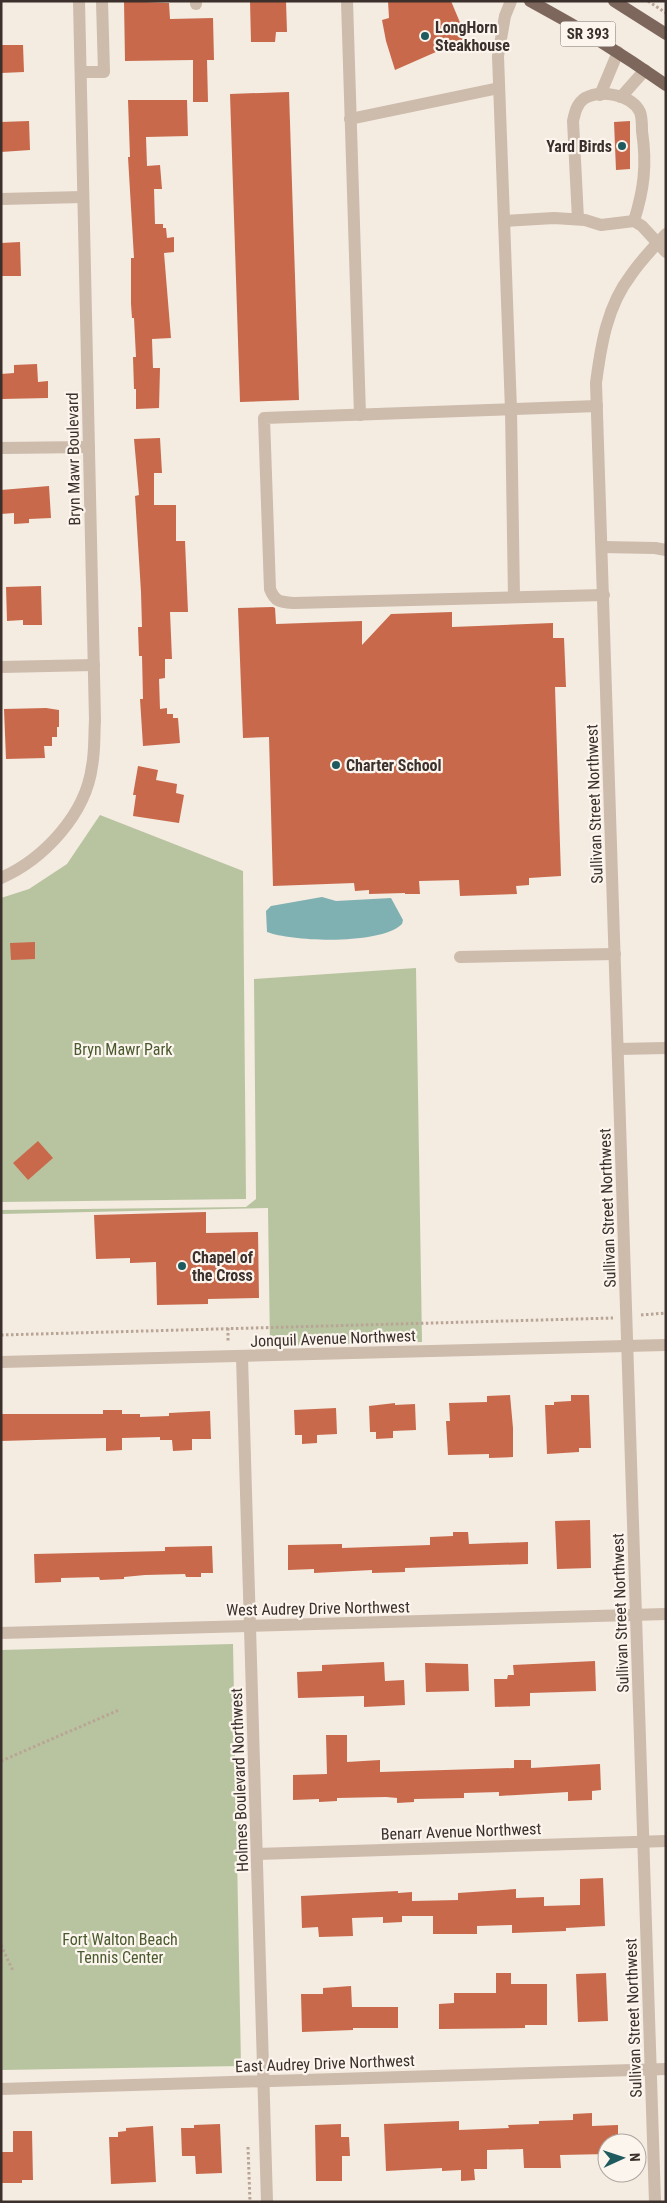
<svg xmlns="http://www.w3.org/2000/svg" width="667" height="2203" font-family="'Roboto Condensed',sans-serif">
<rect width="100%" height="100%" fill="#f4ebe1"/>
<g fill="#b8c4a0">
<path d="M100,815L243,871L246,1199L1,1202V898L29,889L67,864Z"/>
<path d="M416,968L422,1342L270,1346L268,1208L1,1214V1210L246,1207L256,1199L254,979Z"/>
<path d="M233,1644L241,2066L1,2070V1650Z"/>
</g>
<path fill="#7fb0b2" d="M322,897L336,901L391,898L403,920L402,924C381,945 294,942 267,932L266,911L271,906Z"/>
<g fill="#c8694b">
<path d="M124,1L169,3L170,19L213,18L214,60H207L208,102H193V60L125,61Z"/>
<path d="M250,1H286L287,32H276L275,42H251Z"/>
<path d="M388,1H451L464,32L465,44L445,48L395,70L386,41L382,20L389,18Z"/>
<path d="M1,45H23L24,72L1,73Z"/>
<path d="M289,92L299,400L240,402L230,94Z"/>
<path d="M128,100H187L188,136L146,137L147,166L160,165L162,189H154L155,224H163V228H166L167,238L174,237V252L164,253L171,338L152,339L153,368H160L159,408L136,409V389H134L133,357H136L134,318H132L131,304V258H134L128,157H130Z"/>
<path d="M29,121L30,150L1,152V122Z"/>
<path d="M630,121V169L616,170L614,122Z"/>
<path d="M20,242L21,276H1V243Z"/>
<path d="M37,364L38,382L48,381V398L2,399L1,374L14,373V365Z"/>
<path d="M160,438L162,473H154V505H176V541H185L188,612H170L172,659H165V678L159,679L160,709L167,708V714H173V718H178L180,743L143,746L140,699H143L142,656H139L138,627H142L141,592L135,496L139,495L134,439Z"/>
<path d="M49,486L51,518L29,519V523L14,524V513L1,514V490Z"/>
<path d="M41,586L42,625H23V620L7,621L6,587Z"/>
<path d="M273,607L275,608L276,624L362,621V645L391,614L452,612V627L553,623V638H564L566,687H555L561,876L529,878V885L516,886L517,894L460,896L459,880L419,881L420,894H405V893L369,894V890L355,891L354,883L273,886L269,737L243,738L238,608Z"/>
<path d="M46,708L59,710V727H57V737H52V746H44L45,758L6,759L4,709Z"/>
<path d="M138,766L158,770L156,780L177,784L176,793L184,795L179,823L133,816L136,795H133Z"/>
<path d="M35,942V959L11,960L10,943Z"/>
<path d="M38,1141L53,1158L28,1180L13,1163Z"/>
<path d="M206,1212V1233L258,1232L259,1298L208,1299V1304L157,1305L156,1262L130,1263V1258L96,1259L94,1215Z"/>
<path d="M510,1395L513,1428V1457L489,1458V1454L448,1455L446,1421H450L449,1403L487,1402V1396Z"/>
<path d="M571,1395H589L591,1448H579V1452L547,1454L545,1405H554V1402L571,1401Z"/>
<path d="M395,1403V1405L415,1404L416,1430L393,1431V1438L376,1439V1432H370L369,1406Z"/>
<path d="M336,1408L337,1434L317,1435V1443L302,1444V1435H295L294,1410Z"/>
<path d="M103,1410H122V1414H140V1417L169,1416V1413L210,1411L211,1439H192V1450L173,1451L172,1440H160V1437L122,1438V1450L106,1451V1438L1,1441V1414H103Z"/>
<path d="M590,1520L591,1568L557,1569L555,1521Z"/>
<path d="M453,1532H468L469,1544L528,1542V1564L405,1568V1572L372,1573V1570L314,1573V1569L288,1570V1545L342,1544V1548L430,1545V1537L453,1536Z"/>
<path d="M212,1546L213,1573H201V1577H186L185,1574L145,1575L124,1577V1579L100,1580L99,1577L61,1578V1582L35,1583L34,1554L165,1551V1547Z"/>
<path d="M595,1661L596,1691L530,1693V1706L495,1707L494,1679H507L508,1675H514L513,1665Z"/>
<path d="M384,1662L385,1681L404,1680L405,1705L364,1707V1696L298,1698L297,1672L322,1671V1665Z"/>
<path d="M425,1663L468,1664L469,1691L426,1692Z"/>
<path d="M326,1735H347V1762L380,1760V1772L514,1768V1760H531V1768L600,1764L601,1790L592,1791V1800L568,1801V1792L499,1796V1792L464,1793V1798L414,1799V1802L397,1803V1798L386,1797L337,1798V1801L319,1802V1799L293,1800V1775L327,1774Z"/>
<path d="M603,1878L605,1926L566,1928V1931L512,1933V1925L477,1926V1934H433V1916H402V1922L383,1923V1917L352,1918L353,1936L319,1937L318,1927L302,1928L301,1896L398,1891V1893L412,1892V1901L458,1900V1893L516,1889V1898L544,1897V1906L580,1905V1879Z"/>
<path d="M496,1973H511V1984H547V2025H525V2028L439,2029V2004L454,2003V1993H496Z"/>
<path d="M606,1973L608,2021L578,2022L576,1974Z"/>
<path d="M351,1986L352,2007H398V2028H353V2030L302,2032L301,1994H323V1988Z"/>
<path d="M592,2113V2126L618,2125V2143H607V2154L560,2155L561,2168H524L523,2149L487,2150V2169H474L475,2180L461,2181V2170L442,2171V2168L386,2171L384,2124L459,2121V2130L509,2128L508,2125L539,2124V2121L573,2120V2114Z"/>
<path d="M220,2124L222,2173L196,2174L195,2156H182L181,2128H194V2125Z"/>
<path d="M341,2124V2137H349L350,2156H342V2181H316L315,2125Z"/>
<path d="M153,2126L156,2182L111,2184L109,2137H118V2132L126,2131V2128Z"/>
<path d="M13,2131H32L33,2180H22V2183H1V2152H13Z"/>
</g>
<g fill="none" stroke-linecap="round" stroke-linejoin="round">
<g stroke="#b9a596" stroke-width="3" stroke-dasharray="2.5 2.5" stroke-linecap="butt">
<path d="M648,1L666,13"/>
<path d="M641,1315L666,1313"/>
<path d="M228,1328V1341"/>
<path d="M1,1335L613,1318"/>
<path d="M1,1761L119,1710"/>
<path d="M1,1945L13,1971"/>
<path d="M248,2147L250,2202"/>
</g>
<g stroke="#cdbbac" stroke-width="12">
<path d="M196,1V4"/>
<path d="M347,1L360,415"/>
<path d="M511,1L505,16L498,56L511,410L514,597"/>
<path d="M81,72H104L102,1"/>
<path d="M600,95L618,52"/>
<path d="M621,97L645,70"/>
<path d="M350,119L499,88"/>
<path d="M1,199L83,197"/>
<path d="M578,219L573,121C575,112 577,103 585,98C601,89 632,95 640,112C642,117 642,125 642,131C647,165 644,189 634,221"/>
<path d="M504,221L554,218L585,220L601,225L634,221L642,226L666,252"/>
<path d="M597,406L264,418L270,589C275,602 280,602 294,603L604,595"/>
<path d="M1,448L89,447"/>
<path d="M602,547L655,548L666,550"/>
<path d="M1,667L94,665"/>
<path d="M1,878C44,859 86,814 92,766C95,751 94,735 95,720L79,1"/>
<path d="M460,957L615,954"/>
<path d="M618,1049L666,1048"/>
<path d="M242,1357L267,2202"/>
<path d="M1,1362L666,1345"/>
<path d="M1,1633L666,1614"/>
<path d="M257,1854L666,1841"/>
<path d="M1,2089L666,2069"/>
<path d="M655,2202L596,383C601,345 607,306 631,275C641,260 654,247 666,234"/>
</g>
<g stroke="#7d675c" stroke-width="12">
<path d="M530,1C577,26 622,54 666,85"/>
<path d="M614,1L666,34"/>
</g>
</g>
<g fill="#1f5a5e" stroke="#fbf5ee" stroke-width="2">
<circle cx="425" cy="36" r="5"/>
<circle cx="622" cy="146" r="5"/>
<circle cx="336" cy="765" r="5"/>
<circle cx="182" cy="1266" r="5"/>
</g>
<g text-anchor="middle" stroke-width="4.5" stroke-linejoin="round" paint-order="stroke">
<rect fill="#fbf5ee" stroke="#756b66" stroke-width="1" x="560.5" y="21.5" width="55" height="25" rx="4"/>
<g font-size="15" font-weight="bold" fill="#3b302b">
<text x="588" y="39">SR 393</text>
</g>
<g font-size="16" font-weight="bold" fill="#3b302b" stroke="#fbf5ee" text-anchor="start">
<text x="435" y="33">LongHorn<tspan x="435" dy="18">Steakhouse</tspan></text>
<text x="612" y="152" text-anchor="end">Yard Birds</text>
<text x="346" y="771">Charter School</text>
<text x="192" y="1263">Chapel of<tspan x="192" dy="18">the Cross</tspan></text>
</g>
<g font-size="16" fill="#3b302b" stroke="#fbf5ee">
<text transform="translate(73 459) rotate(-91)" y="6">Bryn Mawr Boulevard</text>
<text transform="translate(594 804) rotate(-92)" y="6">Sullivan Street Northwest</text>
<text transform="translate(607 1208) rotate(-92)" y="6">Sullivan Street Northwest</text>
<text transform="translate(333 1338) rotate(-2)" y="6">Jonquil Avenue Northwest</text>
<text transform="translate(318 1608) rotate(-1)" y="6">West Audrey Drive Northwest</text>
<text transform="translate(620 1613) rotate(-92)" y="6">Sullivan Street Northwest</text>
<text transform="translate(239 1780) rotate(-92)" y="6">Holmes Boulevard Northwest</text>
<text transform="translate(461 1831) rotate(-2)" y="6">Benarr Avenue Northwest</text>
<text transform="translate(633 2018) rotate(-92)" y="6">Sullivan Street Northwest</text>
<text transform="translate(325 2063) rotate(-2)" y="6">East Audrey Drive Northwest</text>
</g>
<g font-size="16" fill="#4a5a2e" stroke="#fbf5ee">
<text x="123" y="1055">Bryn Mawr Park</text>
<text x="120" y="1945">Fort Walton Beach<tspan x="120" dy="18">Tennis Center</tspan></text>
</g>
</g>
<rect width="667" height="2203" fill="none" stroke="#3b302b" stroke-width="5"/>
<g transform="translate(622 2158) rotate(87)"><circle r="24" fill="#fbf5ee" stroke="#aea6a0"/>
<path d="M0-4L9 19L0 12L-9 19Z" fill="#1f5a5e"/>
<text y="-8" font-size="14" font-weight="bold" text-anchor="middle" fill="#3b302b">N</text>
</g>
</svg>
